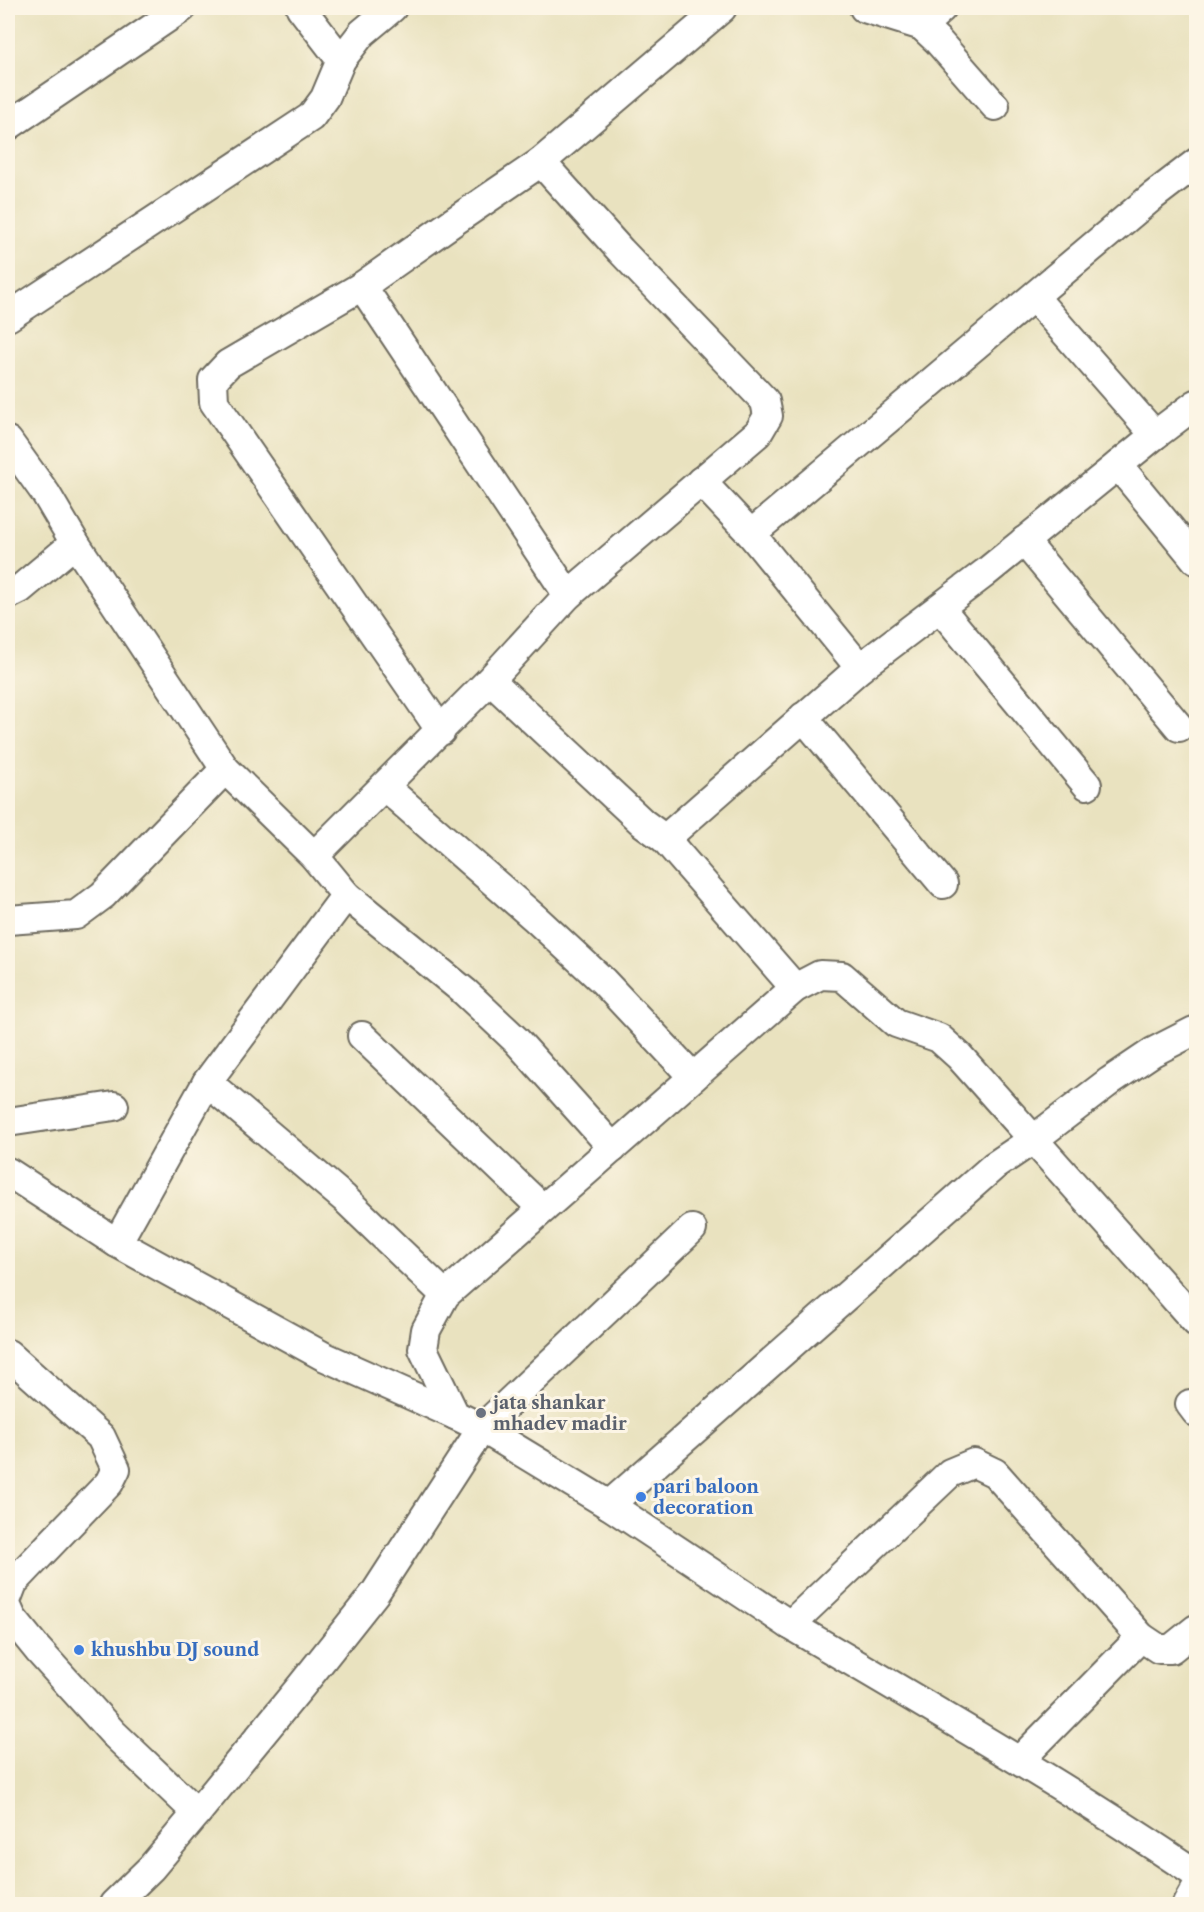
<svg xmlns="http://www.w3.org/2000/svg" width="1204" height="1912" font-family="'Libre Caslon Text',serif">
<rect width="100%" height="100%" fill="#fcf5e5"/>
<filter id="ink" filterUnits="userSpaceOnUse"><feTurbulence type="fractalNoise" baseFrequency=".0167" numOctaves="2"/><feDisplacementMap in="SourceGraphic" scale="12" xChannelSelector="R" yChannelSelector="G"/><feConvolveMatrix kernelMatrix="1 2 1 2 8 2 1 2 1" color-interpolation-filters="sRGB"/></filter>
<filter id="wash" filterUnits="userSpaceOnUse"><feTurbulence type="fractalNoise" baseFrequency=".008" numOctaves="4" result="noise"/><feDisplacementMap in="SourceGraphic" scale="24" xChannelSelector="R" yChannelSelector="G"/><feGaussianBlur stdDeviation="1.35" result="paint"/><feColorMatrix in="noise" values="0 0 0 0 0 0 0 0 0 0 0 0 0 0 0 0 0 1.4 0 .05"/><feComposite in="paint" operator="in"/></filter>
<g filter="url(#wash)">
<rect width="100%" height="100%" fill="#e9e2bf"/>
</g>
<g filter="url(#ink)">
<g fill="none" stroke-linecap="round" stroke-linejoin="round">
<g stroke="#6e6b5f" stroke-width="32">
<g id="street">
<path d="M301,8L341,60"/>
<path d="M864,8L922,26L937,40L995,106"/>
<path d="M922,26L942,8"/>
<path d="M8,126L182,8"/>
<path d="M541,162L722,8"/>
<path d="M362,286L568,595"/>
<path d="M1034,297L1155,435"/>
<path d="M8,317L311,117L325,98L341,60L362,33L392,8"/>
<path d="M8,441L46,494L75,543"/>
<path d="M1118,465L1196,560"/>
<path d="M701,481L751,534L860,668L985,573L1155,435L1196,404"/>
<path d="M751,534L1153,196L1196,163"/>
<path d="M1024,541L1179,727"/>
<path d="M8,595L20,589L75,543L225,769"/>
<path d="M940,608L1087,785"/>
<path d="M490,680L643,823L665,839L860,668"/>
<path d="M803,717L943,884"/>
<path d="M385,787L536,919L603,981L693,1077"/>
<path d="M665,839L795,988"/>
<path d="M314,856L490,680L568,595L758,433L768,416L765,401L621,251L541,162L453,222L362,286L228,364L213,380L214,402L441,731"/>
<path d="M8,920L76,915L103,895L225,769L314,856L346,895"/>
<path d="M362,1036L543,1209"/>
<path d="M207,1082L344,1198L445,1295"/>
<path d="M8,1122L114,1106"/>
<path d="M8,1172L117,1243L323,1356L455,1415"/>
<path d="M117,1243L207,1082L346,895L465,992L516,1040L613,1148"/>
<path d="M8,1354L101,1437L116,1469L109,1483L13,1583L8,1596"/>
<path d="M1190,1404L1196,1412"/>
<path d="M609,1505L482,1428L455,1415L423,1349L426,1330L445,1295L795,988L820,975L842,976L896,1023L939,1038L959,1056L1196,1322"/>
<path d="M8,1609L12,1618L38,1650L113,1733L197,1813"/>
<path d="M790,1625L609,1505L994,1166L1034,1139L1110,1081L1153,1052L1194,1031"/>
<path d="M1196,1629L1171,1649H1159L1141,1637L995,1473L974,1463L950,1473L790,1625C927,1706 1065,1785 1196,1874"/>
<path d="M1020,1760L1141,1637"/>
<path d="M114,1904L151,1868L197,1813L302,1685L375,1593L482,1428L692,1229"/>
<path d="M1187,1904L1196,1888"/>
</g>
</g>
<use href="#street" stroke="#fff" stroke-width="28"/>
</g>
</g>
<circle fill="#6b7280" stroke="#fcf5e5" stroke-width="2" cx="481" cy="1413" r="6"/>
<g fill="#3f7fe0" stroke="#fcf5e5" stroke-width="2">
<circle cx="641" cy="1497" r="6"/>
<circle cx="79" cy="1650" r="6"/>
</g>
<g text-anchor="middle" stroke-width="6" stroke-linejoin="round" paint-order="stroke">
<g font-size="18" font-weight="bold" fill="#5b616d" stroke="#fcf5e5" text-anchor="start">
<text x="493" y="1409">jata shankar<tspan x="493" dy="21">mhadev madir</tspan></text>
</g>
<g font-size="18" font-weight="bold" fill="#366cbe" stroke="#fcf5e5" text-anchor="start">
<text x="653" y="1493">pari baloon<tspan x="653" dy="21">decoration</tspan></text>
<text x="91" y="1656">khushbu DJ sound</text>
</g>
</g>
<rect width="1204" height="1912" fill="none" stroke="#fcf5e5" stroke-width="30"/>
</svg>
